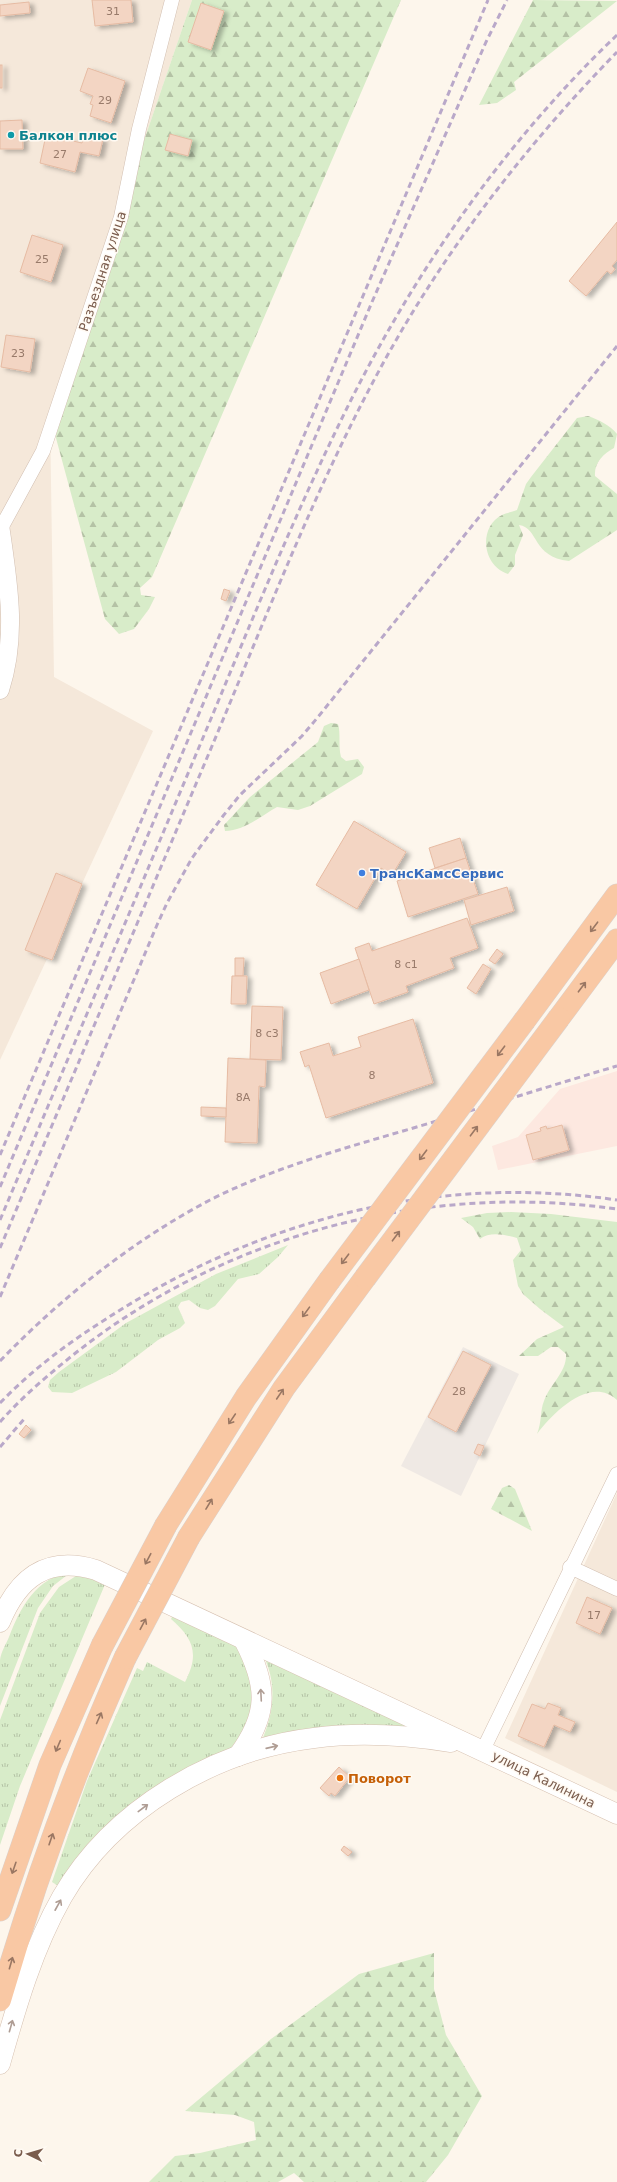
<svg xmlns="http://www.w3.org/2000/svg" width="617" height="2182" font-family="'DejaVu Sans',sans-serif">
<defs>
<pattern id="grass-tufts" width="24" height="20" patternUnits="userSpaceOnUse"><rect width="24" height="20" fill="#d8ecc9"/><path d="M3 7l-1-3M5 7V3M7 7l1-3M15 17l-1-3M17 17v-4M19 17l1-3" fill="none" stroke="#b4c2a5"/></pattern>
<pattern id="forest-firs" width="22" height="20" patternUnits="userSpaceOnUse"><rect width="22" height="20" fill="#d8ecc9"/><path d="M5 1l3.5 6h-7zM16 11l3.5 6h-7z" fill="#b4c2a5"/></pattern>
<filter id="shadow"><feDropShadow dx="4.5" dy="2.5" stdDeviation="2" flood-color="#0004"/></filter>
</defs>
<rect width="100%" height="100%" fill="#fdf6ec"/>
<g fill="#f5e8da">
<path d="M0,0H192L50,416L54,677L153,731L0,1060Z"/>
<path d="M617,1493V1792L505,1738Z"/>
</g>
<path fill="#fde8e0" d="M617,1071V1146L498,1170L492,1146L518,1137L560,1089Z"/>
<path fill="#efe9e4" d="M463,1347L519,1374L461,1496L401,1466Z"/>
<g fill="url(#grass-tufts)">
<path d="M288,1245L278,1257L259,1274L238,1279L215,1306L208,1310L200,1308L189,1300L181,1302L178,1307L185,1323L180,1328L158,1340L116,1372L72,1393L52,1392L48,1387L50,1380L59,1372L126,1323L216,1274Z"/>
<path d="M71,1572L53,1586L38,1608L0,1706C0,1691 0,1675 0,1660C1,1652 6,1644 9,1637C21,1606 36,1578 71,1572Z"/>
<path d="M79,1574L106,1582L20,1786L0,1845V1720L40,1613L59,1587Z"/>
<path d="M173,1615L232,1641L243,1650L257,1683L249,1724L231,1748L190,1770L60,1887L52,1882L87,1781L137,1668L143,1671L147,1662L185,1682C200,1654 193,1638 171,1619Z"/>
<path d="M264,1657L422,1729L262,1740C274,1713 277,1684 264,1657Z"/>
</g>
<g fill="url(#forest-firs)">
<path d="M192,0H401L152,577L140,588L141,595L155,597L149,609L134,629L119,634L105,619L50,416Z"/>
<path d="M533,0L617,1L514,82L516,90L497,103L479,105Z"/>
<path d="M588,416C599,420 610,425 617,434L614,448C603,454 594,463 595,476L617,494V530L569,561C532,557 539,528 519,525L523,535L515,555V565L508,574C482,566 478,527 502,515C506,513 512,512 517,510L526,484L531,477L577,418Z"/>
<path d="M331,723L338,724C341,733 338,746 341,757L346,761L358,759L364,767L362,774L310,806L298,810L277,807C261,816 244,831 225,831L224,825L250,797L318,742L324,726Z"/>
<path d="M511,1212L551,1214L617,1222V1400C590,1375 553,1413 537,1434C542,1422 540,1410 544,1401C550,1384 567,1372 566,1354L558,1347H551L538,1356H519L537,1339L564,1327L540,1309L523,1294L518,1286L513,1260L521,1250L517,1238C506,1235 490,1231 480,1239L473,1227L461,1218L487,1213Z"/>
<path d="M509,1485L515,1489L532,1531L491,1509L502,1488Z"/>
<path d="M434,1953V1989L446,2035L482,2096L448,2155L426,2182H304L294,2173L278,2182H149L175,2156L200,2153L256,2140L254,2122L235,2115L185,2111L271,2039L359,1974Z"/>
</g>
<g fill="#f3d5c3" stroke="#e6bba3" filter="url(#shadow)">
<path d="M92,0H131L133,22L95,26Z"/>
<path d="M29,2L30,13L0,16V5Z"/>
<path d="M201,3L224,11L211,50L188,42Z"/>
<rect x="0" y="65" width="2" height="23"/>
<path d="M88,68L125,81L111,123L90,116L93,105L90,104L93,96L80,91Z"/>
<path d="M22,120L23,149H0V121Z"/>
<path d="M170,134L192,140L188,156L165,150Z"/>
<path d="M46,135L82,143L84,135L103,139L99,156L80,152L75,172L40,163Z"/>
<path d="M617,222V260L612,266L615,269L611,274L607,271L586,296L569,281Z"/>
<path d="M32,235L63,245L51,282L20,272Z"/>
<path d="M6,335L35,339L30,372L1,367Z"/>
<path d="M224,589L230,591L226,601L221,599Z"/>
<path d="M354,821L406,852L392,875L381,868L357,909L316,885Z"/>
<path d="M460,838L466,858L435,868L429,848Z"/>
<path d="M466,858L478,894L408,917L397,881Z"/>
<path d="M56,873L82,884L52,960L25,950Z"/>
<path d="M507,887L514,911L471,925L464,900Z"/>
<path d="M467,918L478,948L450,958L454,968L406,986L408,992L374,1004L355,948L369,943L372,951Z"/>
<path d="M497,949L503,954L495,964L489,960Z"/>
<path d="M235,958H244L243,976H235Z"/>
<path d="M359,959L369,990L331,1004L320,973Z"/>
<path d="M483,964L491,969L476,994L467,988Z"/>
<path d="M232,976H247L246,1004H231Z"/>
<path d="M252,1006L283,1007L281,1060L250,1059Z"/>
<path d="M413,1019L433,1083L326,1118L309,1065L305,1067L300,1052L329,1043L333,1056L361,1047L358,1037Z"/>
<path d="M228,1058L266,1060L265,1087L259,1086L257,1143L225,1142Z"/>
<path d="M201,1107L226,1108V1117L201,1116Z"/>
<path d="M562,1125L569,1150L533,1160L526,1135L541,1131L540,1128L546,1126L547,1129Z"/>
<path d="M463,1351L491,1365L456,1432L428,1417Z"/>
<path d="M26,1425L31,1430L24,1438L19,1434Z"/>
<path d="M478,1444L484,1446L480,1456L474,1453Z"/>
<path d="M587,1597L612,1608L600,1634L576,1623Z"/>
<path d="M548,1703L561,1708L558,1715L575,1722L570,1732L554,1725L544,1747L518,1736L532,1704L545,1709Z"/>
<path d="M339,1767L350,1777L335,1796L331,1793L329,1796L320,1788Z"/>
<path d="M344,1846L352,1852L348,1856L341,1850Z"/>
</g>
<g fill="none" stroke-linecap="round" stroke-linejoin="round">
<g stroke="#d1beb0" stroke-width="15">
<g id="minor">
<path d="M0,530L43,451L121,217L139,129L172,0"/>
<path d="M570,1567L617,1589"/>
<path d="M483,1750L617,1474"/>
</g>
</g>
<g stroke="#d1beb0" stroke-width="19">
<path id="tertiary" d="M0,525C8,581 18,635 0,690"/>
</g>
<g stroke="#d6c0b0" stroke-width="21">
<g id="secondary">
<path d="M0,1622C18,1578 47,1555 96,1570L617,1814"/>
<path d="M238,1756C269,1714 268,1686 244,1640"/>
<path d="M0,2064C16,2007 33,1948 62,1897C113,1809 214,1750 314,1738C359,1732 406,1735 451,1742"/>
</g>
</g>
<g stroke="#dad1cd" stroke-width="23">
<g id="trunk">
<path d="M559,1018L617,940"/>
<path d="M525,1020L617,895"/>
<path d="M166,1525L246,1397L329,1281"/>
<path d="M189,1537L284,1388L365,1278"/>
<path d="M0,1910L50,1765L102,1646"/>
<path d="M0,2000C34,1883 75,1770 125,1658"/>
</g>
</g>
<use href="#minor" stroke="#fff" stroke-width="14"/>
<use href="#tertiary" stroke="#fff" stroke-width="18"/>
<use href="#secondary" stroke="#fff" stroke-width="20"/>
<use href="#trunk" stroke="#f9c8a4" stroke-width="22"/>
<g stroke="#b9a8c9" stroke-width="3" stroke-dasharray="6 4" stroke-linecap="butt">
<path d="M0,1155L488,0"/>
<path d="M0,1187L372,302L486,42L507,0"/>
<path d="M0,1220C70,1054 140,888 210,721C255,613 299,504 351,400C419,265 508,139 617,35"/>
<path d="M0,1248C71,1081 141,914 212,746C268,613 320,475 391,349C452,241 530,141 617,52"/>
<path d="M0,1297L157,925L167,903L192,858L223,816L240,795L302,736L318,717L617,346"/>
<path d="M0,1361C61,1298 132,1241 210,1200C271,1169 338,1150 403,1131C475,1110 546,1087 617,1066"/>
<path d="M0,1403C31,1371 65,1345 103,1321C257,1220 433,1173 617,1200"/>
<path d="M0,1422C22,1397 47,1376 73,1355C225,1234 425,1182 617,1209"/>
<path d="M0,1447L25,1418"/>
</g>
<g stroke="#dad1cd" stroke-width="23" stroke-linecap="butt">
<g id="trunk-bridge">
<path d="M365,1278L559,1018"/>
<path d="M329,1281L525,1020"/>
<path d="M102,1646L166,1525"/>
<path d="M125,1658L189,1537"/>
</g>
</g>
<use href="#trunk-bridge" stroke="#f9c8a4" stroke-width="22"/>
</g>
<defs><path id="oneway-shaft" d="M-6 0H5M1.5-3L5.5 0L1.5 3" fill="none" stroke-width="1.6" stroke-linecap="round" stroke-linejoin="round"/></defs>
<g stroke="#9a7763">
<use href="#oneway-shaft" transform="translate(594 927) rotate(127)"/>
<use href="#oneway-shaft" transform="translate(582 987) rotate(-53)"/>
<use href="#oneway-shaft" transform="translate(501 1051) rotate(127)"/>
<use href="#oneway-shaft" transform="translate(474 1131) rotate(-53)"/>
<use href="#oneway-shaft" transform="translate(423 1155) rotate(127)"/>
<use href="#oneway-shaft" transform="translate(396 1236) rotate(-53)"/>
<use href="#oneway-shaft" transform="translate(345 1259) rotate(127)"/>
<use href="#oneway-shaft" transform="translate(306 1312) rotate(126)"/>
<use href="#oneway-shaft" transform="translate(280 1394) rotate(-56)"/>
<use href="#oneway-shaft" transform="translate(232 1419) rotate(124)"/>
<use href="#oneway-shaft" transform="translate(209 1504) rotate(-59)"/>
<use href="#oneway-shaft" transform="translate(148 1559) rotate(118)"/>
<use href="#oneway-shaft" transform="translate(143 1624) rotate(-62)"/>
<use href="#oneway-shaft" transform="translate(99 1718) rotate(-66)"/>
<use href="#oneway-shaft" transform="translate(58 1746) rotate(113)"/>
<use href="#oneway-shaft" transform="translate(51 1839) rotate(-71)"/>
<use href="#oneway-shaft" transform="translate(14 1868) rotate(109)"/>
<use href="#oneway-shaft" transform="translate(11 1963) rotate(-74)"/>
</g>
<g stroke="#af9d94">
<use href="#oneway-shaft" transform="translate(261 1695) rotate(-93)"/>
<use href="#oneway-shaft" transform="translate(272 1747) rotate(-13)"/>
<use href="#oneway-shaft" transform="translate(143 1808) rotate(-37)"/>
<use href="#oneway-shaft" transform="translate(58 1905) rotate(-61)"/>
<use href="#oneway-shaft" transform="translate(11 2026) rotate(-74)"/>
</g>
<circle fill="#0f9aa8" stroke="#fffaf3" stroke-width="1.5" cx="11" cy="135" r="4"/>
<circle fill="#3f7fe0" stroke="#fffaf3" stroke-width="1.5" cx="362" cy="873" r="4"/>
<circle fill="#e8710a" stroke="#fffaf3" stroke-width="1.5" cx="340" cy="1778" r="4"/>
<g text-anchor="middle" stroke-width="3" stroke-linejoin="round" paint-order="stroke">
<g font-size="11" fill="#987a6a">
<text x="113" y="15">31</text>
<text x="105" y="104">29</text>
<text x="60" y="158">27</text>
<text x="42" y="263">25</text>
<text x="18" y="357">23</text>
<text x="406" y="968">8 с1</text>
<text x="267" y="1037">8 с3</text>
<text x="372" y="1079">8</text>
<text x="243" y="1101">8А</text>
<text x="459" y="1395">28</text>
<text x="594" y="1619">17</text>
</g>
<g font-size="13" font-weight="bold" fill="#0d838f" stroke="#fffaf3" text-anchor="start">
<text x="19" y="140">Балкон плюс</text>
</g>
<g font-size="13" fill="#7a5c4d" stroke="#fffaf3">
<text transform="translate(102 271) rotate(-72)" y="5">Разъездная улица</text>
<text transform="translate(544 1779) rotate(26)" y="5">улица Калинина</text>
</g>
<g font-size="13" font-weight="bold" fill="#366cbe" stroke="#fffaf3" text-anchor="start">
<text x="370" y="878">ТрансКамсСервис</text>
</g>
<g font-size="13" font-weight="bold" fill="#c56008" stroke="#fffaf3" text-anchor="start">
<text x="348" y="1783">Поворот</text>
</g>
</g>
<g transform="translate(28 2154) rotate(275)" stroke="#fffaf3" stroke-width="3" paint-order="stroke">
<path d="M0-3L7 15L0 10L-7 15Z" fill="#7a5c4d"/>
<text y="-6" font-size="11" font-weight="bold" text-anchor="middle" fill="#7a5c4d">С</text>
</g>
</svg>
